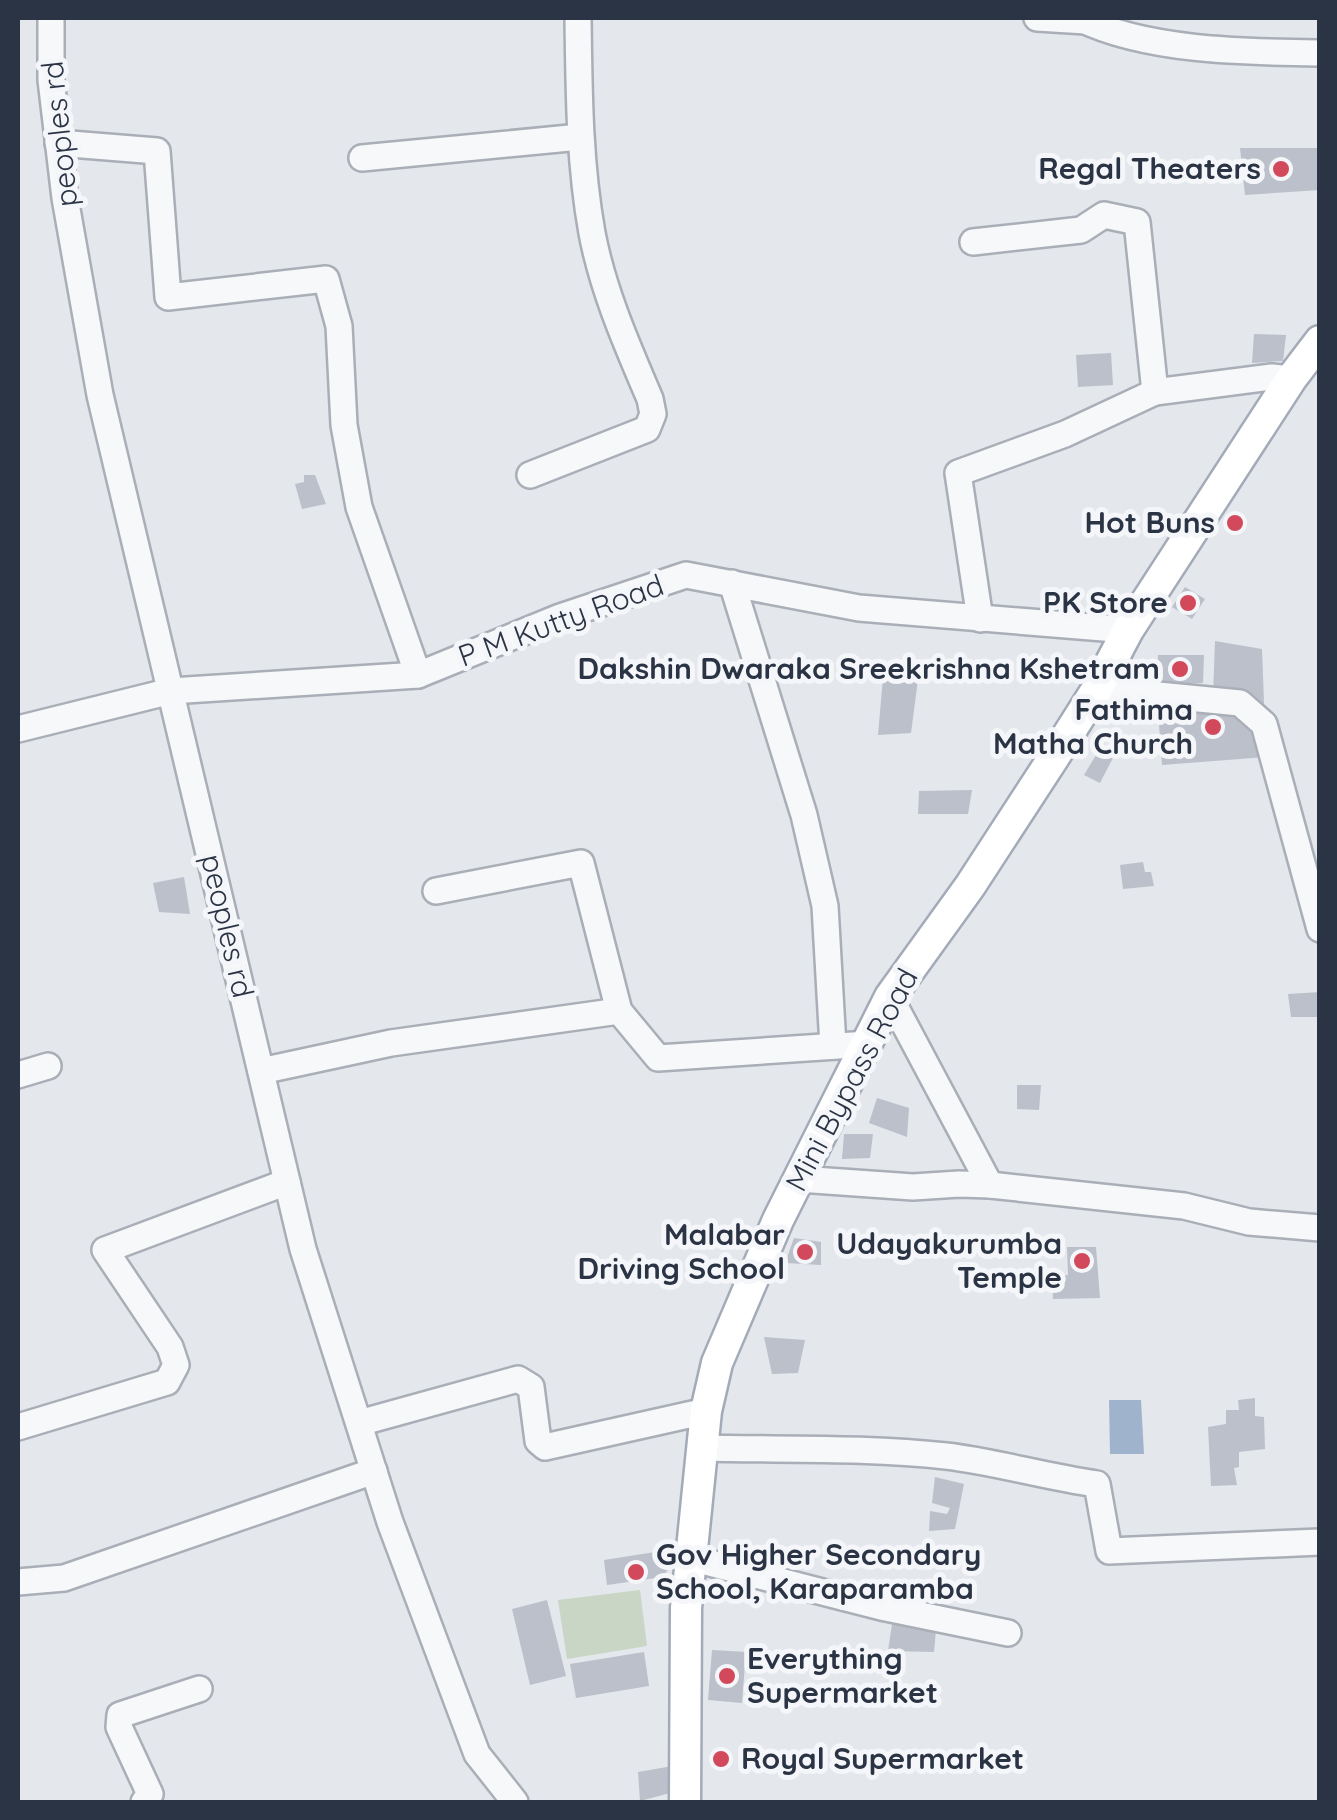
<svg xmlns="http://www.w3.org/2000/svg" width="1337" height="1820" font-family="Quicksand,sans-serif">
<rect width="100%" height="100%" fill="#e4e7ec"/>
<path fill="#c9d6c5" d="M640,1590L647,1646L567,1659L558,1600Z"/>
<path fill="#9fb4cc" d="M1109,1400H1141L1144,1454H1110Z"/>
<g fill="#bbc0ca">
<path d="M1240,148H1320V190L1245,195Z"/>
<path d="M1254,334L1286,335L1283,361L1252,363Z"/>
<path d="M1111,353L1113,385L1078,387L1076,355Z"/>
<path d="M304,475H315L326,504L302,509L295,484L304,482Z"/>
<path d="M1185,587L1205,599L1192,619L1172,607Z"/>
<path d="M1215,641L1262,649L1266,757L1162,765L1157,698L1213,696Z"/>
<path d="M1158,655H1204L1203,683L1157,685Z"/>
<path d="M920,664L911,733L878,735L884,666Z"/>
<path d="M1102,745L1116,752L1100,783L1084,775Z"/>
<path d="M972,790L968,814H918L919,791Z"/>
<path d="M1143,862L1145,872H1151L1154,886L1123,889L1120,865Z"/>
<path d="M184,877L190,914L159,912L153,883Z"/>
<path d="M1320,992V1017H1291L1288,994Z"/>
<path d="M1017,1085H1041L1039,1110L1017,1109Z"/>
<path d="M877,1098L909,1108L907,1137L869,1123Z"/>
<path d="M844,1134H873L870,1158L842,1159Z"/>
<path d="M794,1238L821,1242V1265L785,1263Z"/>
<path d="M1067,1247H1096L1100,1298L1053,1299L1052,1276L1068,1275Z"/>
<path d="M764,1337L805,1340L798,1373L772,1374Z"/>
<path d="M1255,1398V1416L1264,1417L1265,1449L1239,1452V1467L1234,1468L1237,1485L1211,1486L1208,1427L1226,1424V1410H1239L1238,1400Z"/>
<path d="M935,1477L964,1484L955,1529L929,1531L930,1511L947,1514L950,1508L932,1503Z"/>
<path d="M668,1550L670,1566L663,1577L607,1585L604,1560Z"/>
<path d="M547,1600L566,1676L530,1685L512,1609Z"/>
<path d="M892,1624L936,1629L934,1652L888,1651Z"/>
<path d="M712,1650L746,1652L742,1703L708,1700Z"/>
<path d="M644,1652L649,1686L576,1698L570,1664Z"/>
<path d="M673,1766L674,1792L640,1801L638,1772Z"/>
</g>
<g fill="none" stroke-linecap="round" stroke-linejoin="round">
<g stroke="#a9aeb7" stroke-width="30">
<g id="minor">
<path d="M51,18V80L65,198L100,395L303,1249L390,1522L477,1754L515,1802"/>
<path d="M1037,18L1086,21"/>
<path d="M1079,18C1146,51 1244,52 1320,53"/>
<path d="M58,143L157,151L168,297L326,279L339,326L344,425L359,507L418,675"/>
<path d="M362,158L580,137"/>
<path d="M973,242L1081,230L1104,215L1137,222L1155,392L1272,377L1291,379"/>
<path d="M530,475L647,429L653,414L650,399C627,345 603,291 592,233C579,161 579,89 578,18"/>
<path d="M732,583L804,815L825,906L833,1046"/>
<path d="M980,619L958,473L1065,434L1155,392"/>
<path d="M1097,689L1240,703L1264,724L1320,929"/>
<path d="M18,729L171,691L418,675L560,617L686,575L859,608L1128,630"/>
<path d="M436,891L581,863L619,1011L658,1058L868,1044"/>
<path d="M890,997L990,1185L1184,1206L1249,1222L1320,1228"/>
<path d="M261,1071L391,1043L619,1011"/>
<path d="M18,1075L48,1066"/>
<path d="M799,1179L913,1187L959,1184L990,1185"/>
<path d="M359,1423L518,1379L531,1387L538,1441L545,1447L706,1411"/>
<path d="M18,1427L167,1382L176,1365L170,1347L105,1250L287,1182"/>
<path d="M701,1448C782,1450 866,1447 946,1456C997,1462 1046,1477 1097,1484L1109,1551L1320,1542"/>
<path d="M690,1558L881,1607L1008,1633"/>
<path d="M18,1582L64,1578L374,1471"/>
<path d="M144,1802L150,1794L119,1727L120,1715L199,1689"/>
</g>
</g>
<g stroke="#a3abb8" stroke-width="35">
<path id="major" d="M685,1802L686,1608L706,1411L717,1363L778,1220L890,997L970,886L1054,757L1097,689L1128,630L1291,379L1320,341"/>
</g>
<use href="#minor" stroke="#f7f8fa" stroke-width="25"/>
<use href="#major" stroke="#fff" stroke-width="30"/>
</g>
<g fill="#d1495b" stroke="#f4f6f9" stroke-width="4">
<circle cx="1281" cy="169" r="10"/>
<circle cx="1235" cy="523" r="10"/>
<circle cx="1188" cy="603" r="10"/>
<circle cx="1180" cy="669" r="10"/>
<circle cx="1213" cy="727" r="10"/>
<circle cx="805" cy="1252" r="10"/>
<circle cx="1082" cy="1261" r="10"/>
<circle cx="636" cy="1572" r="10"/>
<circle cx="727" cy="1676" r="10"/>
<circle cx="721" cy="1759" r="10"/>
</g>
<g text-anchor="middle" stroke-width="10" stroke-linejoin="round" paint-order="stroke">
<g font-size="30" fill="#2b3445" stroke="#f4f6f9">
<text transform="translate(60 134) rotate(-96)" y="10">peoples rd</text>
<text transform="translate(561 621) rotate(-20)" y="10">P M Kutty Road</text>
<text transform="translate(227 926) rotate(77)" y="10">peoples rd</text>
<text transform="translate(852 1080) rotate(-62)" y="10">Mini Bypass Road</text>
</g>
<g font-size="30" font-weight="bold" fill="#2b3445" stroke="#f4f6f9" text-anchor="end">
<text x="1261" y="179">Regal Theaters</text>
<text x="1215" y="533">Hot Buns</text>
<text x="1168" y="613">PK Store</text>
<text x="1160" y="679">Dakshin Dwaraka Sreekrishna Kshetram</text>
<text x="1193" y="720">Fathima<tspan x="1193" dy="34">Matha Church</tspan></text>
<text x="785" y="1245">Malabar<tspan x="785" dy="34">Driving School</tspan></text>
<text x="1062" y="1254">Udayakurumba<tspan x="1062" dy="34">Temple</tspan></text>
<text x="656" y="1565" text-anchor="start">Gov Higher Secondary<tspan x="656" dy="34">School, Karaparamba</tspan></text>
<text x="747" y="1669" text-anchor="start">Everything<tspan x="747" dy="34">Supermarket</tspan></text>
<text x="741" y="1769" text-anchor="start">Royal Supermarket</text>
</g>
</g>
<rect width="1337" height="1820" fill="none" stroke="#2b3445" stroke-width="40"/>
</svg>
